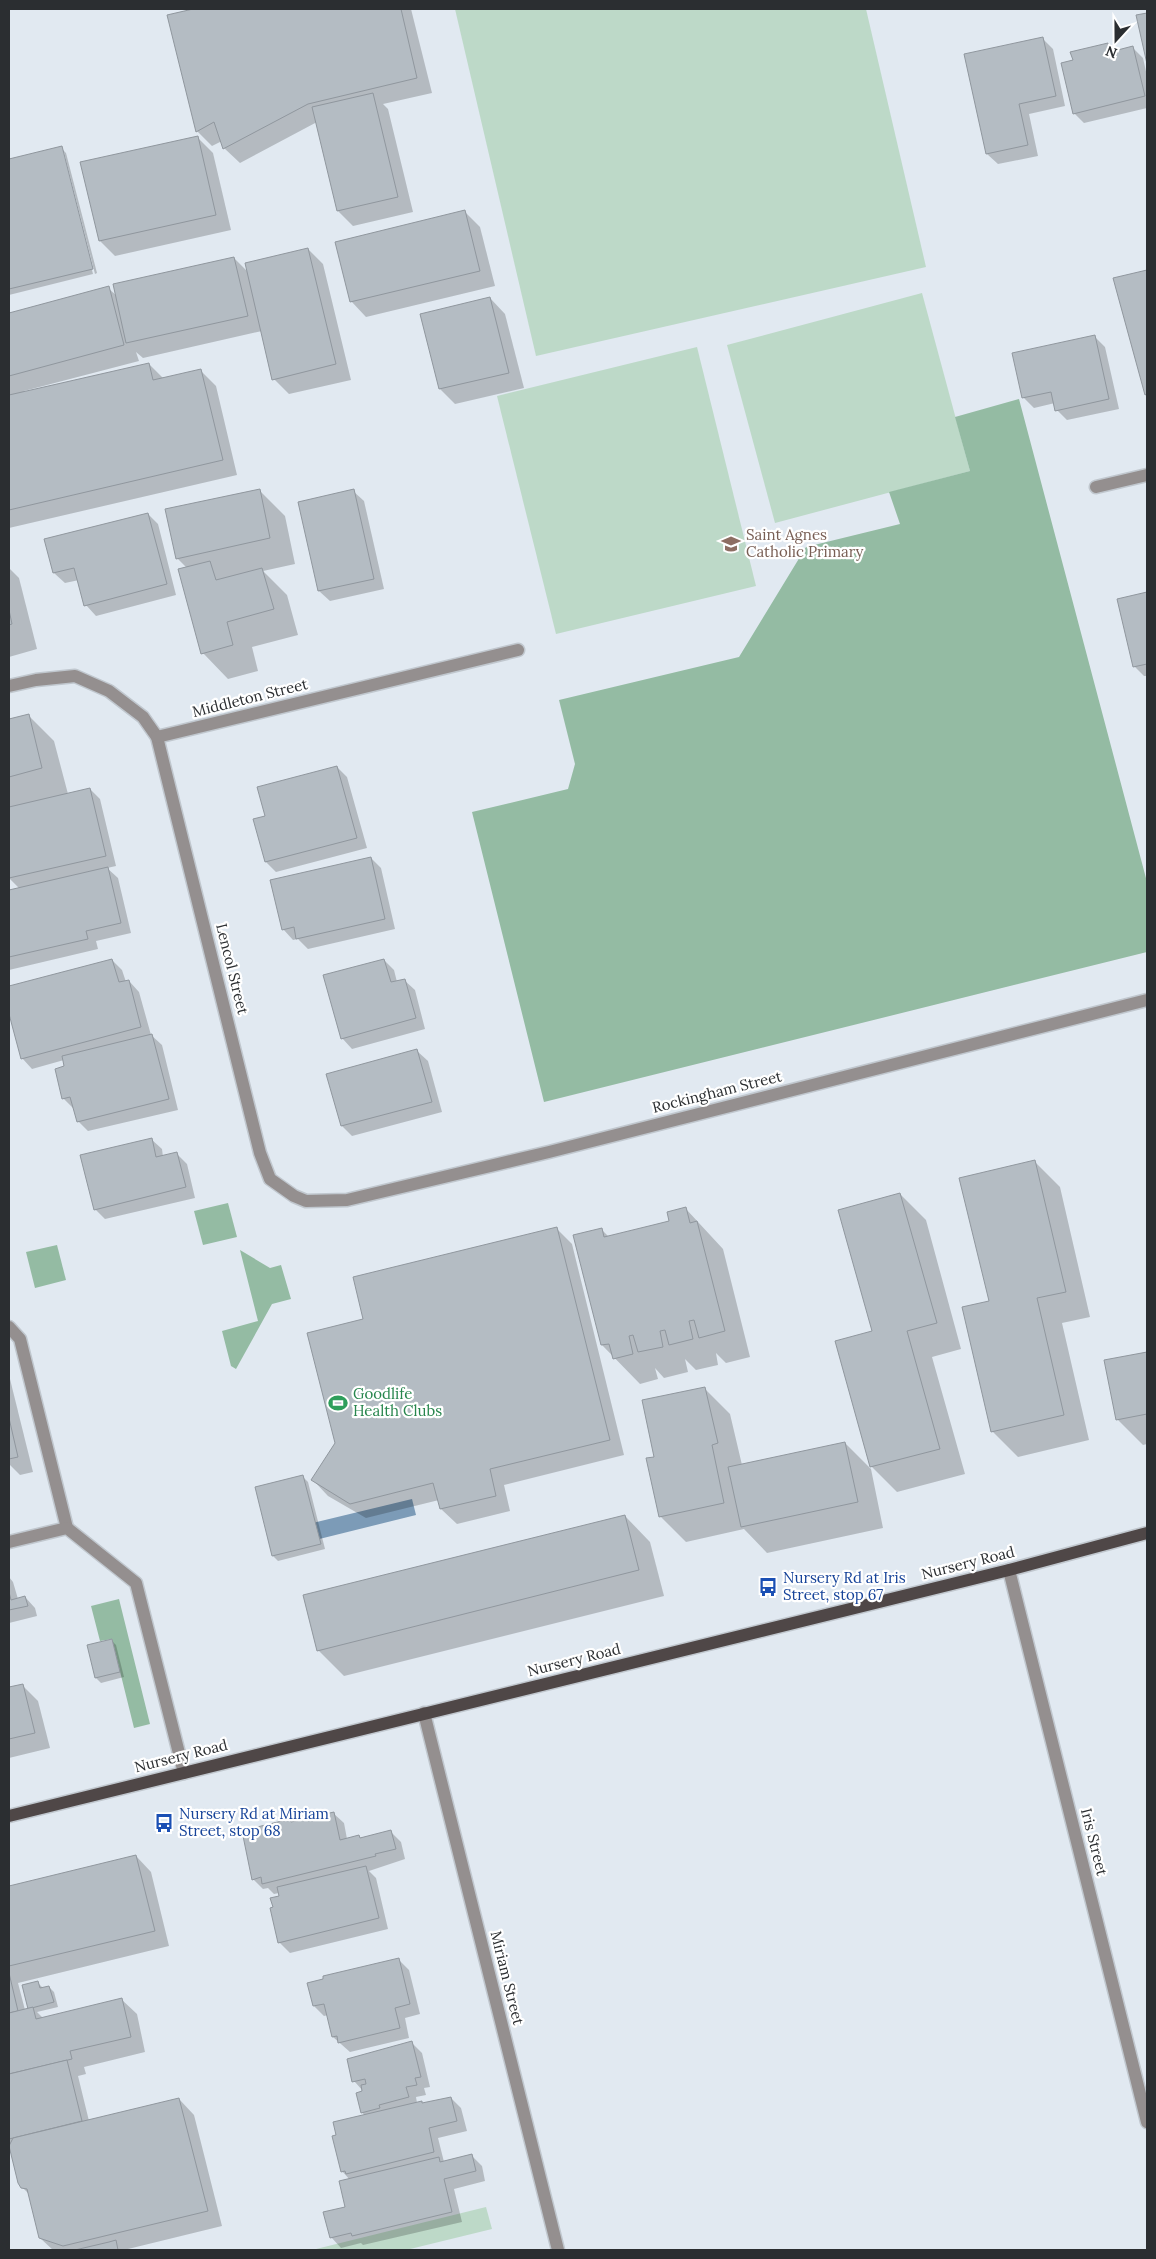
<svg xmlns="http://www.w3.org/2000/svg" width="1156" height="2259" font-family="Lora,serif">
<rect width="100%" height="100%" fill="#e1e9f1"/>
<g fill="#bdd9c8">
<path d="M455,9H866L926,267L536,356Z"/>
<path d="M922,293L970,471L775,523L727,345Z"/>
<path d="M697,347L756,586L556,634L497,396Z"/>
<path d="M486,2207L492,2229L406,2250H312Z"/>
</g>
<g fill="#94bba3">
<path d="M1019,399L1147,882V952L544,1102L472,812L568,789L575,764L559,700L739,657L806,547L900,524L889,492L970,471L955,417Z"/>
<path d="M228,1203L237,1237L203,1245L194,1211Z"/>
<path d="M57,1245L66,1280L35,1288L26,1252Z"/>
<path d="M240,1250L270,1268L281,1265L291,1299L272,1304L236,1369L231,1366L222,1331L258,1321Z"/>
<path d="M119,1599L150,1724L134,1728L112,1639L100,1641L91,1606Z"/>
</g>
<path fill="#7c9bb7" d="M412,1499L416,1515L271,1551L267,1534Z"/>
<g fill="#0003">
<path d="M198,9H411L432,93L383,104L388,109L413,212L353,226L338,211L317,122L240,163L224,148L222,141L212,146L197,131L169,16Z"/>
<path d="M1042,38L1053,49L1065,106L1029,114L1038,156L998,164L987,154Z"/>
<path d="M1107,44L1115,52L1132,47L1143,58L1147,76V108L1084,123L1074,113V61Z"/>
<path d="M198,138L213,153L231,230L115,256L100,241Z"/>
<path d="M61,148L66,153L97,273L95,274L64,152H62L93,274L9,295V160Z"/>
<path d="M464,211L480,227L495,286L366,317L351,301Z"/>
<path d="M308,249L323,264L351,380L289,394L274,379L262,331L143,358L136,352L139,361L24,391V393L149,364L164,379L200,370L216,386L237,475L9,528V314L108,288L117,296L234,258L249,273Z"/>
<path d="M1147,271V396L1115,279Z"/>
<path d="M490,298L505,314L524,388L455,404L440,389L422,315Z"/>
<path d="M1094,336L1105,347L1119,409L1067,420L1057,410L1055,403L1034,408L1023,397Z"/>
<path d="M259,490L285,516L295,564L263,571L287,595L298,635L252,647L258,671L228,679L203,653L187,568L177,558Z"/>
<path d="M353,491L364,501L384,589L330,601L319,591L299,503Z"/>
<path d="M148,514L158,524L176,595L96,616L86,605L79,580L65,583L54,573L46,540Z"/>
<path d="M9,568L19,578L37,649L9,657Z"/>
<path d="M1147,593V676H1144L1134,666L1119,600Z"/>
<path d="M28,715L54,741L68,794L90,789L100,799L116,866L107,868L118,878L131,933L96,941L98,949L9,970V891L20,889L9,878V720Z"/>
<path d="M337,767L347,777L367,848L276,872L266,862L255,820L267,817Z"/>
<path d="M371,858L381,868L395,929L308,949L298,939L293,940L283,929Z"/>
<path d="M112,960L122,970L126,982L129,981L139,992L151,1035L162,1045L178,1110L88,1131L78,1121L74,1109L63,1098L66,1067L64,1060L32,1069L22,1058L9,1009V987Z"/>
<path d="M384,960L394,970L397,982L404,980L415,990L425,1029L352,1049L342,1038Z"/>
<path d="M417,1051L428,1061L442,1112L352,1136L342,1126Z"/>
<path d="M151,1139L162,1149L163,1157L177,1154L187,1164L195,1198L105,1219L95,1209Z"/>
<path d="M1034,1161L1060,1187L1090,1317L1062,1323L1089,1440L1018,1457L992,1431L990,1302Z"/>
<path d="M900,1194L926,1220L961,1349L932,1357L965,1474L897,1492L871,1466L874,1332Z"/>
<path d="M686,1209L723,1249L750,1357L726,1363L716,1353L718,1365L696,1370L685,1359L688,1372L664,1378L655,1368L658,1379L640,1384L602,1345L575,1236L601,1229L609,1237L671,1221Z"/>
<path d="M556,1228L572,1244L624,1455L504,1485L510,1511L457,1524L441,1509L439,1500L366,1518L328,1496L313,1480L336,1443L364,1320Z"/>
<path d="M1147,1353V1444L1143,1445L1117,1419L1106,1361Z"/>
<path d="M9,1375L33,1472L20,1475L9,1464Z"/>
<path d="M704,1388L730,1414L742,1465L845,1443L871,1469L883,1528L767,1553L744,1529L686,1542L660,1516L655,1458Z"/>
<path d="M303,1477L308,1482L325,1549L278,1561L273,1556Z"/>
<path d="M625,1516L650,1542L664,1596L344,1676L318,1650Z"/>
<path d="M9,1577L13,1582L18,1599L25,1597L35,1608L37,1616L9,1623Z"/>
<path d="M111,1640L116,1645L124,1677L101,1683L96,1678Z"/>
<path d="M22,1685L38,1701L50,1748L9,1758V1689Z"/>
<path d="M333,1813L344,1823L347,1839H360L391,1832L401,1842L405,1859L369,1871L376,1878L388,1929L290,1953L279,1942L274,1909L280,1896L279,1893L274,1894L268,1888L263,1889L253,1879L290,1820L293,1823Z"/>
<path d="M136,1856L151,1872L169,1946L18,1983L25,2010L29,2009L38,1983L43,1988L49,1987L54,1992L58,2007L37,2012L43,2018L121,1999L137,2014L145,2052L84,2067L86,2074L78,2076L89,2121L179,2099L194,2115L222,2226L124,2250H53L40,2238L29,2194L22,2187L11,2151L9,2152V1887Z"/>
<path d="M398,1959L409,1970L420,2014L405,2018L409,2038L350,2052L333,2037L328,2015L324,2016L314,2006Z"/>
<path d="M411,2042L422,2053L430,2087L424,2088L426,2095L416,2097L417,2103L423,2104L451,2098L461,2108L467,2131L438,2138L444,2162L471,2155L482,2166L485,2181L454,2189L462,2222L363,2245L361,2243L341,2248L331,2237L347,2208L350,2180L342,2171L365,2116L362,2112L364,2092L354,2081Z"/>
</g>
<g fill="#b4bcc3" stroke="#90979e">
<path d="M193,9H401L417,78L308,104L223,149L214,122L196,132L167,15Z"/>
<path d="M1147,13V64L1136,15Z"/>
<path d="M1043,37L1056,96L1019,104L1028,145L986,154L964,54Z"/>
<path d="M1108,43L1110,52L1133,46L1145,96L1073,114L1061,63L1073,60L1070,52Z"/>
<path d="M373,93L398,197L337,211L312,107Z"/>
<path d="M198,136L216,215L99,241L80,162Z"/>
<path d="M62,146L93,269L9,289V159Z"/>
<path d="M465,210L480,271L350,302L335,242Z"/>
<path d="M308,248L336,364L272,380L245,263Z"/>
<path d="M234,257L248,316L126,343L113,284Z"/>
<path d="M1147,270V394L1145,395L1113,278Z"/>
<path d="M109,286L124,345L9,376V313Z"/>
<path d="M490,297L509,373L439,389L420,314Z"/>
<path d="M1095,335L1109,399L1055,411L1051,392L1022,398L1012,353Z"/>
<path d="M149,363L153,380L201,369L223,460L9,510V395Z"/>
<path d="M260,489L270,538L176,559L165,509Z"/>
<path d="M354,489L374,579L318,591L298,502Z"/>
<path d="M148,513L167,584L84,606L74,568L53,573L44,539Z"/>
<path d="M210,561L216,580L262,568L274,609L227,622L233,645L201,654L178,569Z"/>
<path d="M1147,592V664L1133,667L1117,599Z"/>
<path d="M9,610L12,624L9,625Z"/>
<path d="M29,714L42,768L9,777V719Z"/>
<path d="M337,766L357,838L265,862L253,819L265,816L257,787Z"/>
<path d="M90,788L106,856L9,878V807Z"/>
<path d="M371,857L385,919L296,939L294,927L282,930L270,880Z"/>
<path d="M108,867L121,923L86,931L88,939L9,957V890Z"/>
<path d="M112,959L119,982L129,980L141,1027L21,1059L9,1014V986Z"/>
<path d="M384,959L391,982L405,979L416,1018L341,1039L323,975Z"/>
<path d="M152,1034L169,1099L77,1122L70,1097L62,1099L55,1069L64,1066L62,1056Z"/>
<path d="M417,1049L432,1102L341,1126L326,1074Z"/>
<path d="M152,1138L156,1157L177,1152L186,1187L94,1210L80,1155Z"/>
<path d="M1035,1160L1066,1292L1037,1298L1064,1415L991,1432L962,1307L989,1301L959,1178Z"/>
<path d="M900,1193L937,1323L907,1331L940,1449L870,1467L835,1341L872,1331L838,1210Z"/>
<path d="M686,1207L690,1223L697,1221L725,1331L699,1338L694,1320L689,1321L693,1339L669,1345L665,1330L660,1331L663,1347L638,1352L633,1335L629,1336L633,1354L613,1359L609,1344L601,1345L573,1235L602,1228L604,1237L653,1225L669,1221L667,1212Z"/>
<path d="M557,1227L610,1440L490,1469L496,1496L440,1509L433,1483L350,1504L311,1480L335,1443L307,1333L363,1319L353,1277Z"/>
<path d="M1147,1352V1414L1116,1420L1104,1360Z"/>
<path d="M705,1387L718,1443L712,1445L724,1503L659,1517L646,1458L654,1457L642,1400Z"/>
<path d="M9,1418L18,1457L9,1459Z"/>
<path d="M845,1442L858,1502L741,1527L728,1467Z"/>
<path d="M303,1475L321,1544L272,1556L255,1487Z"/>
<path d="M625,1515L639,1570L317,1651L303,1595Z"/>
<path d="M9,1592L11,1600L25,1596L28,1606L9,1610Z"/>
<path d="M112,1639L120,1672L95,1678L87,1645Z"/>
<path d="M23,1684L35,1733L9,1739V1687Z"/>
<path d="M334,1812L340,1840L359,1835L360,1838L391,1830L396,1849L375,1854L376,1856L262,1884L261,1877L252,1880L243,1836L250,1834L249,1829L290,1819L291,1822Z"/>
<path d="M136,1855L155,1931L9,1966V1886Z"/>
<path d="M366,1866L379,1918L278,1943L270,1908L273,1907L270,1898L279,1896L277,1887Z"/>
<path d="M399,1958L410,2004L395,2008L400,2028L338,2043L337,2036L332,2037L324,2004L313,2006L307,1983L323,1979V1976Z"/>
<path d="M9,1973L18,2011L9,2013Z"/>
<path d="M38,1981L40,1988L49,1986L54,2002L28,2009L22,1985Z"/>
<path d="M122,1998L131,2037L70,2051L72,2059L9,2074V2013L33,2007L36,2019Z"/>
<path d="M412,2041L421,2077L415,2078L417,2085L406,2087L409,2097L379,2105L380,2108L361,2113L356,2093L362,2091L361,2085L366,2084L365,2079L352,2082L347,2059Z"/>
<path d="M67,2060L82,2121L9,2139V2074Z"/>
<path d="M451,2097L457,2121L429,2128L434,2152L346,2174L345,2171L341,2172L332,2136L336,2135L333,2122L422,2101V2103Z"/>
<path d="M179,2098L208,2211L63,2246L39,2238L27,2189L21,2188L18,2183L9,2146L13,2138Z"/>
<path d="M472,2154L476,2171L444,2179L452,2212L352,2236L351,2233L330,2238L323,2212L345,2207L339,2181L439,2157L440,2162Z"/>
<path d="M116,2240L118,2250H75L109,2242Z"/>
</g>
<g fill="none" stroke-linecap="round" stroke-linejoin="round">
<g stroke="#c0c7ce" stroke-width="15">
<g id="minor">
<path d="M1096,487L1147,475"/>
<path d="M9,686L36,680L75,676L109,691L143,717L157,737L260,1153L270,1179L294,1196L306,1201L347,1200L549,1152L1147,1000"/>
<path d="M157,737L518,650"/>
<path d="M9,1327L20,1339L67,1528"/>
<path d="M9,1542L67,1528L136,1583L184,1773"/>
<path d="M1009,1570L1147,2122"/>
<path d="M424,1713L558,2250"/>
</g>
</g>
<g stroke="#c0c7ce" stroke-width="15">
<path id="major" d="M9,1816L1009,1570L1147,1533"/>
</g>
<use href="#minor" stroke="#948f8f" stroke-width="12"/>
<use href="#major" stroke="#4f4747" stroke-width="12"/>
</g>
<defs>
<g id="school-bare" transform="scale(1.5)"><path d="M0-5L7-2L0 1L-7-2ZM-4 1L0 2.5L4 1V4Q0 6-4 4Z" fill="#8d6e63" stroke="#fff" stroke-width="2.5" paint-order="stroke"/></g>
<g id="stadium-bare" transform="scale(1.5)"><path d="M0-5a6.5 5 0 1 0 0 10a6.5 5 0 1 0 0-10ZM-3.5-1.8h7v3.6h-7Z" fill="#2e9e5b" stroke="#fff" stroke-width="2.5" paint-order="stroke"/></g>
<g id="bus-bare" transform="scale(1.5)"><path d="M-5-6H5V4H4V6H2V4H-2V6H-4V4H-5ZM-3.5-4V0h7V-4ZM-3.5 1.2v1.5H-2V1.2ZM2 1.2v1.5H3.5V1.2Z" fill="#1a4fb4" stroke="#fff" stroke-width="2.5" paint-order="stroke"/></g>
</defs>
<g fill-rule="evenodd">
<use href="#school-bare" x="731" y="544"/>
<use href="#stadium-bare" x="338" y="1403"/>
<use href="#bus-bare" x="768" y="1587"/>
<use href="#bus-bare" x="164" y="1823"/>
</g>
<g text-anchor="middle" stroke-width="4.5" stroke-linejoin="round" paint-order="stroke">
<g font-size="15" fill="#785e54" stroke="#fff" text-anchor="start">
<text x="746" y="540">Saint Agnes<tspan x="746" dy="17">Catholic Primary</tspan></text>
</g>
<g font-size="15" fill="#2b2e31" stroke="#fff">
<text transform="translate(250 698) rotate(-14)" y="5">Middleton Street</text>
<text transform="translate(232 969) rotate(76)" y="5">Lencol Street</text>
<text transform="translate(717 1092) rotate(-14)" y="5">Rockingham Street</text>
<text transform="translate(968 1563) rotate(-14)" y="5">Nursery Road</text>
<text transform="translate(574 1660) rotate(-14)" y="5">Nursery Road</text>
<text transform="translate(181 1756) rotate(-14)" y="5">Nursery Road</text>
<text transform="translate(1094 1842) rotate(76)" y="5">Iris Street</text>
<text transform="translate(507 1978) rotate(76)" y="5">Miriam Street</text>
</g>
<g font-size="15" fill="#27864d" stroke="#fff" text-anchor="start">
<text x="353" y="1399">Goodlife<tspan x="353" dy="17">Health Clubs</tspan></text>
</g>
<g font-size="15" fill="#164399" stroke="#fff" text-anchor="start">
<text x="783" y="1583">Nursery Rd at Iris<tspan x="783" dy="17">Street, stop 67</tspan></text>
<text x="179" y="1819">Nursery Rd at Miriam<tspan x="179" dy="17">Street, stop 68</tspan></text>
</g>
</g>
<rect width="1156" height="2259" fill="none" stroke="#2b2e31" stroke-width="20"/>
<g transform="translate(1116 40) rotate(201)" stroke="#ffffff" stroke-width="4" paint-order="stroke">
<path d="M0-4L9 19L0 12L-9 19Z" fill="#2b2e31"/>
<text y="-8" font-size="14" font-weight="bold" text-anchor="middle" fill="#2b2e31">N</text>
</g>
</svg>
